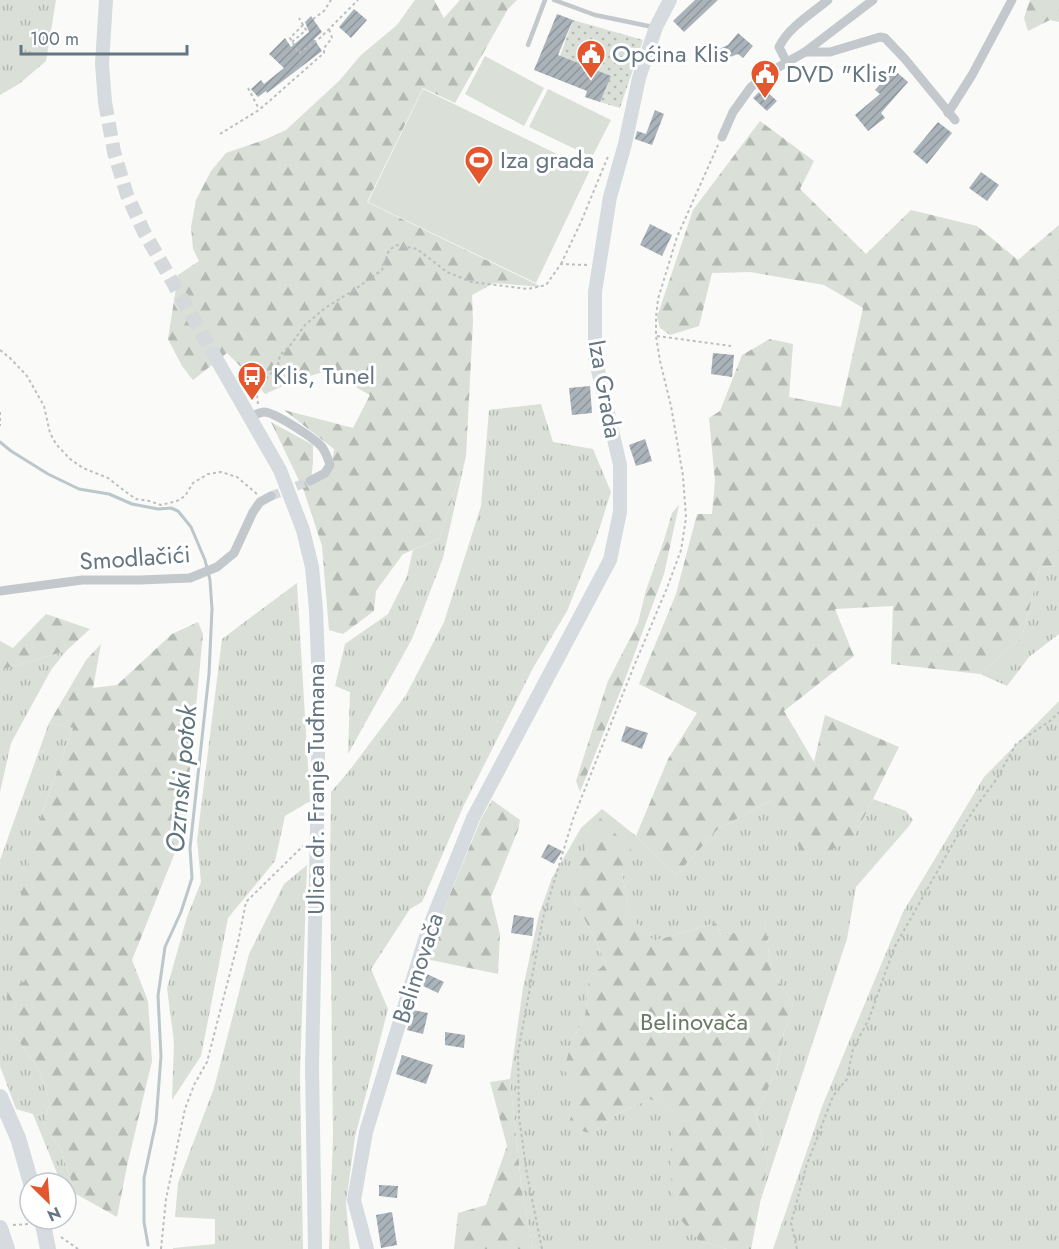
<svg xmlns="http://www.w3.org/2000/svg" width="1059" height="1249" font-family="Jost,sans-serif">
<defs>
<pattern id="grass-tufts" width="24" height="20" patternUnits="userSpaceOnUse" patternTransform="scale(1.5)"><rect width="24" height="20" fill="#dadfd7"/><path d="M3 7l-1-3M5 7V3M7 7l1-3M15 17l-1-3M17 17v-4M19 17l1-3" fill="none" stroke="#b4b9b4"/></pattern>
<pattern id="forest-firs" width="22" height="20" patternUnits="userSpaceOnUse" patternTransform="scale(1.5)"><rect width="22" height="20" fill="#dadfd7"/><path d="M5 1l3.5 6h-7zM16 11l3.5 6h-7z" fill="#b4b9b4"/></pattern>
<pattern id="park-dots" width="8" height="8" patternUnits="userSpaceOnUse" patternTransform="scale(1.5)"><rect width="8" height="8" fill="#dadfd7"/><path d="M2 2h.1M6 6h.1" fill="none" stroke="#b4b9b4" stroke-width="1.8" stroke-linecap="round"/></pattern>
<pattern id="building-hatch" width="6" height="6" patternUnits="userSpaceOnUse" patternTransform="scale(1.5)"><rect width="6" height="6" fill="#aab3b9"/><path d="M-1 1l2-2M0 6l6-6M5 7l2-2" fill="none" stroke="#8e969c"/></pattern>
</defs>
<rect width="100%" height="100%" fill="#fafaf8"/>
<g fill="url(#grass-tufts)">
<path d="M0,0H56L46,61L19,84L0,95Z"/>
<path d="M541,404L553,442L593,449L611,492L597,536L567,611L533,668L463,807L422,902L410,909L371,969L388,1009L355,1137L346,1203L350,1249H329L333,1137L330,866L331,792L349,771L406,695L444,622L481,506L489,410Z"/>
<path d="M466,456L443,558L412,639L348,754L350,692L335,686L345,644L388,614L407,576L413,550L439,539Z"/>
<path d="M1040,566L1059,567V634L1029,657L1007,686L980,674L1022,637Z"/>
<path d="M297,583L310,801L285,816L275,861L228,918L201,1056L172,1100L174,1042L167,988L187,917L201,882L197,840L222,639Z"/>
<path d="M66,651L51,670L11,743L0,792V670Z"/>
<path d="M1059,701V1249H773L823,1104L903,912L984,777Z"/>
<path d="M49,723L73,728L37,827L46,974L14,1034L37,1067L50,1101L44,1124L60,1148L76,1194L66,1190V1183H61L33,1114L16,1109L0,1066V860Z"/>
<path d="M773,799L852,841L873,799L906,811L913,820L909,826L856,887L847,939L760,1202L768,1162L756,1115L777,1068L784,1033L793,1004L771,970L765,923L722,937L716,923L654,941L630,918L622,872L574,897L606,963L589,978L585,1016L572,1041L580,1098L592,1134L615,1115L650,1099L675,1110L673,1128L699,1241L727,1249H533L522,1192L510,1079L523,988L539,914L552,878L581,828L602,809L636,836L676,875L718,829Z"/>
<path d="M307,865L300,1073L303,1249H173V1248L215,1244V1219L175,1217L178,1183L214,1088L249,954L284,884Z"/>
</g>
<g fill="url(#forest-firs)">
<path d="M415,0H434L444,18L460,0H517L508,9L455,103L423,88L367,202L542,287L494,283L472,295L473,322L466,456L439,539L403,554L376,591L374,611L343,634L329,630L322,546L304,491L271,422L313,445V461L311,483L332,465L334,449L284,410L353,428L370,395L327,371L296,380L265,394L248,374L227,353L193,380L182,366L168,339L178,275L199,261L193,249L191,227L196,200L211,171L226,153L264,140L286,130L339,81L361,55L397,25Z"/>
<path d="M1030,0H1059V22L1050,20L1028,31L1024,18Z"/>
<path d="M760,121L814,161L800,189L866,254L911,210L977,226L1018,260L1059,225V567L1040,566L1022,637L980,674L891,664L893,606L835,609L854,656L784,711L814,762L825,715L899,747L852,841L806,860L773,799L718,829L676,875L636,836L668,759L697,713L639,684L676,594L697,514H712L715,481L709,418L720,411L742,355L770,339L793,344L789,397L841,407L863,308L824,285L750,272L712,273L699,326L670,335L660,328L657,317L693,210Z"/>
<path d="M679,505L664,574L624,682L580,792L576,781L608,681L638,623L646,590L664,540L672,513Z"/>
<path d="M46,614L90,629L66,651L0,670V641L13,648Z"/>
<path d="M198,622L203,634L184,830L132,960L148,1001L152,1061L127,1166L117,1217L76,1194L60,1148L44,1124L50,1101L37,1067L14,1034L9,1012L7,988L45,974L17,964V912L37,827L73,728L49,723L86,660L101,644L93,688L117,685L172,634Z"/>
<path d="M492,800L520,820L518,830L491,897L500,934L498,974L426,959L441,916L481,819Z"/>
<path d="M600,818L632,851L622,872L630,917L654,941L716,923L722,937L765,922L771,970L793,1004L784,1033L777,1068L756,1115L768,1162L751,1249H727L699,1241L674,1212L670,1161L674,1110L650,1099L615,1115L592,1134L567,1126L580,1098L564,1069L572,1041L585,1016L589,978L606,963L574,897L581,859Z"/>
<path d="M510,1079L522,1192L533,1249H454L458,1213L486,1205L507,1146L490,1082Z"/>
</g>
<path fill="url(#park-dots)" d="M573,20L643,40L620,108L600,102L610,76L560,56Z"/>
<g fill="#dadfd7">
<path d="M485,56L544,88L524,126L465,94Z"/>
<path d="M423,89L590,170L536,283L368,202Z"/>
<path d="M548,89L611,120L592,157L529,127Z"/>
</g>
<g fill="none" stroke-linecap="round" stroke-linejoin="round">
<path stroke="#bbc7cb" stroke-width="3" d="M0,442L11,451L48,474L79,489L109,494L132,504L158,509L171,508L178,511L191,527L205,560L210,580L212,609L209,674L190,848L192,878L181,912L165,947L158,996L161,1056L156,1122L144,1178V1222L148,1245"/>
</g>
<g fill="url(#building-hatch)">
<path d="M695,0H718L684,32L673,21Z"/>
<path d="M354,9L367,20L351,38L339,27Z"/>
<path d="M557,14L573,20L558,55L611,76L600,102L585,97L587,91L534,70Z"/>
<path d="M311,16L322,32L314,39L322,51L267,93L266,91L258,97L251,89L261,80L264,84L284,68L269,54L285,38L291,47L309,32L305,22Z"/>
<path d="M738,33L753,46L743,58L738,54L722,60L717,50L728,45Z"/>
<path d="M893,69L908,82L881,113L885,118L868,131L855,115L880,94L875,90Z"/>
<path d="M763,88L777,101L767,111L753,98Z"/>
<path d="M655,110L664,114L652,145L635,139L637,131L646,134Z"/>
<path d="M938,122L952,133L927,164L913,152Z"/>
<path d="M981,172L999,185L987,201L969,188Z"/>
<path d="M650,224L672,235L662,256L640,245Z"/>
<path d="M713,353L734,355L732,377L711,374Z"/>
<path d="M590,386L592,413L572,415L569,388Z"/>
<path d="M645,439L652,461L636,466L629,445Z"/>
<path d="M626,726L648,733L642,749L621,741Z"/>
<path d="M548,844L562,851L554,864L541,857Z"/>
<path d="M514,915L534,918L532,936L511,933Z"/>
<path d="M427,974L444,982L438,993L421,985Z"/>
<path d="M413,1010L428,1013L423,1034L407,1030Z"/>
<path d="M445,1032L465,1035L464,1048L445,1045Z"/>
<path d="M402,1055L433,1065L426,1084L396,1074Z"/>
<path d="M379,1185L398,1186L397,1198L379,1196Z"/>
<path d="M392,1212L397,1245L381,1248L376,1215Z"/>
</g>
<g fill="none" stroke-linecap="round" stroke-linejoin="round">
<path stroke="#d5d9db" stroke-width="9" stroke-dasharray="9 4.5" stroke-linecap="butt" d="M271,496L310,481"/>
<path stroke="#d5d9db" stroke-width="14" stroke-dasharray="14 7" stroke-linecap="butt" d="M105,102L114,152L127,195L144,232L213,353"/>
<g stroke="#bbbfc2" stroke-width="2" stroke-dasharray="3 3" stroke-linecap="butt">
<path d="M313,19L324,11L331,0"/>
<path d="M303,25L290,38L299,53L320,38L358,0"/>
<path d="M292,42L306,30L299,18"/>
<path d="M248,88L259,109"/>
<path d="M220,134L259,110L324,53V48L332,38L329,29"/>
<path d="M561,264L581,222L609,154"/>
<path d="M657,336L731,346"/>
<path d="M0,350L10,358L27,376L44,406L50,433L56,444L70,459L83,468L108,478L126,492L136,499L149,501L161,505L177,501L185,496L193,483L208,474L221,472L237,477L257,494"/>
<path d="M258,404L256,387L268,377L278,365L280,355L289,347L305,325L325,308L354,290L382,270L389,250L397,245L417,249L447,272L472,282L528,289L546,285L561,264L588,265"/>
<path d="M0,412V426"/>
<path d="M13,1225L29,1224"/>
<path d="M61,1237L78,1249"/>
<path d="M161,1249L166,1199L185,1109L194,1085L207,1062L238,942L246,902L305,844"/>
<path d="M542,1249L527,1174L519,1117L518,1052L543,918L573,819L634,666L667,588L681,550L686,518L683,476L671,406L660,361L656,336V318L658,299L677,237L718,145"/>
<path d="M797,1249L791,1223L806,1167L833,1096L847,1079L853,1049L869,1019L894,948L955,840L975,808L996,780L1016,744L1050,721L1059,712"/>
</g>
<g stroke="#c3c8cc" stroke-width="4.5">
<path d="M554,0L595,15L653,27"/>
<path d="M528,45L545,0"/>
</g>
<g stroke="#c3c8cc" stroke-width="9">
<path d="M805,52H830L880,37L885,38L905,59L955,120"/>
<path d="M787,63L779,47C789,27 811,14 828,0"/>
<path d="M948,113L972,75L1012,0"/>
<path d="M722,137L733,112L751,87L770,72L805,52L873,0"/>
<path d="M250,417C255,415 260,412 264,412C275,412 315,439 322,447C326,453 328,458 330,465L325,473L310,481"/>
<path d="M0,591L82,580H140L190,578L217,567L234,553L253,512L260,502L271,496"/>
</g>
<g stroke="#d6dbdf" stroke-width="14">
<path d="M105,102L102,64L106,0"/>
<path d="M213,353L280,470L303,530L312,567L316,610L319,687L317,831L312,1067L315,1249"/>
<path d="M367,1249L354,1200L366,1132L428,930L473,818L610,560L620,512V465L595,357V292L610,197L625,144L639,78L656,27L670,0"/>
</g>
<g stroke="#d6dbdf" stroke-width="16">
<path d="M0,1097L18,1138L31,1183"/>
<path d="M42,1219L48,1249"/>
<path d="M0,1228L7,1249"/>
</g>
</g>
<defs>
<g id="civic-pin" transform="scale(1.5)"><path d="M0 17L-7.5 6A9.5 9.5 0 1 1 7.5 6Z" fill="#e4572e" stroke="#fff"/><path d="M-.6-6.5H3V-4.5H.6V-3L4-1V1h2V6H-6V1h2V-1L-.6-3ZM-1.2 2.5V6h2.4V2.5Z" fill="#fff"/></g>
<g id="stadium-pin" transform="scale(1.5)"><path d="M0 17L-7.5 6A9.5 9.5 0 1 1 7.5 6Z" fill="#e4572e" stroke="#fff"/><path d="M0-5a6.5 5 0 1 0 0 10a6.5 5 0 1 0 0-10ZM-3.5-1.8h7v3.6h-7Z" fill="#fff"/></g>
<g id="bus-pin" transform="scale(1.5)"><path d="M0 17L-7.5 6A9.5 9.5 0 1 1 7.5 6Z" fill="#e4572e" stroke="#fff"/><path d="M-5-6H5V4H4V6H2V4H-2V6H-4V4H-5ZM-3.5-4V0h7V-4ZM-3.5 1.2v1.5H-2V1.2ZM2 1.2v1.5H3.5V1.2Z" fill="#fff"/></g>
</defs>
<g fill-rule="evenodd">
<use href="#civic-pin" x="591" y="54"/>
<use href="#civic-pin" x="765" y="74"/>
<use href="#stadium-pin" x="479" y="160"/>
<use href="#bus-pin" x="252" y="376"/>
</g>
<g text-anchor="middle" stroke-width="6" stroke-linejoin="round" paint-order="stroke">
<g font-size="24" fill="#657683" stroke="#fff" text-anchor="start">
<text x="612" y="62">Općina Klis</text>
<text x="786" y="82">DVD "Klis"</text>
<text x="500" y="168">Iza grada</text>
<text x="273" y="384">Klis, Tunel</text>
</g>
<g font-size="24" fill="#657683" stroke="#fff">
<text transform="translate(605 389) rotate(80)" y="8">Iza Grada</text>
<text transform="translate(135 558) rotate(-4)" y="8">Smodlačići</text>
<text transform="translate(316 789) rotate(-90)" y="8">Ulica dr. Franje Tuđmana</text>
<text transform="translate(418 968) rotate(-72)" y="8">Belimovača</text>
</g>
<g font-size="24" fill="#687a64" stroke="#fff">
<text x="694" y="1030">Belinovača</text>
</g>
<g font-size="26" font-style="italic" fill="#60757c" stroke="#fff">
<text transform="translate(181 779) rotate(-85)" y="9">Ozrnski potok</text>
</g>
</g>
<g transform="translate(48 1201) rotate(155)"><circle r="28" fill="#ffffff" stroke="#c1c8cd" stroke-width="1.5"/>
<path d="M0-4.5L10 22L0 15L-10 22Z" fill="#e4572e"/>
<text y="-9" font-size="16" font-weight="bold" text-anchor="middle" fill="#657683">N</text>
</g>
<path d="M21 45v9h166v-9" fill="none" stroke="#657683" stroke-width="3"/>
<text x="30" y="45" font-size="18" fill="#657683" stroke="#ffffff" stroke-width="4.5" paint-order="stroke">100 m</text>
</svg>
